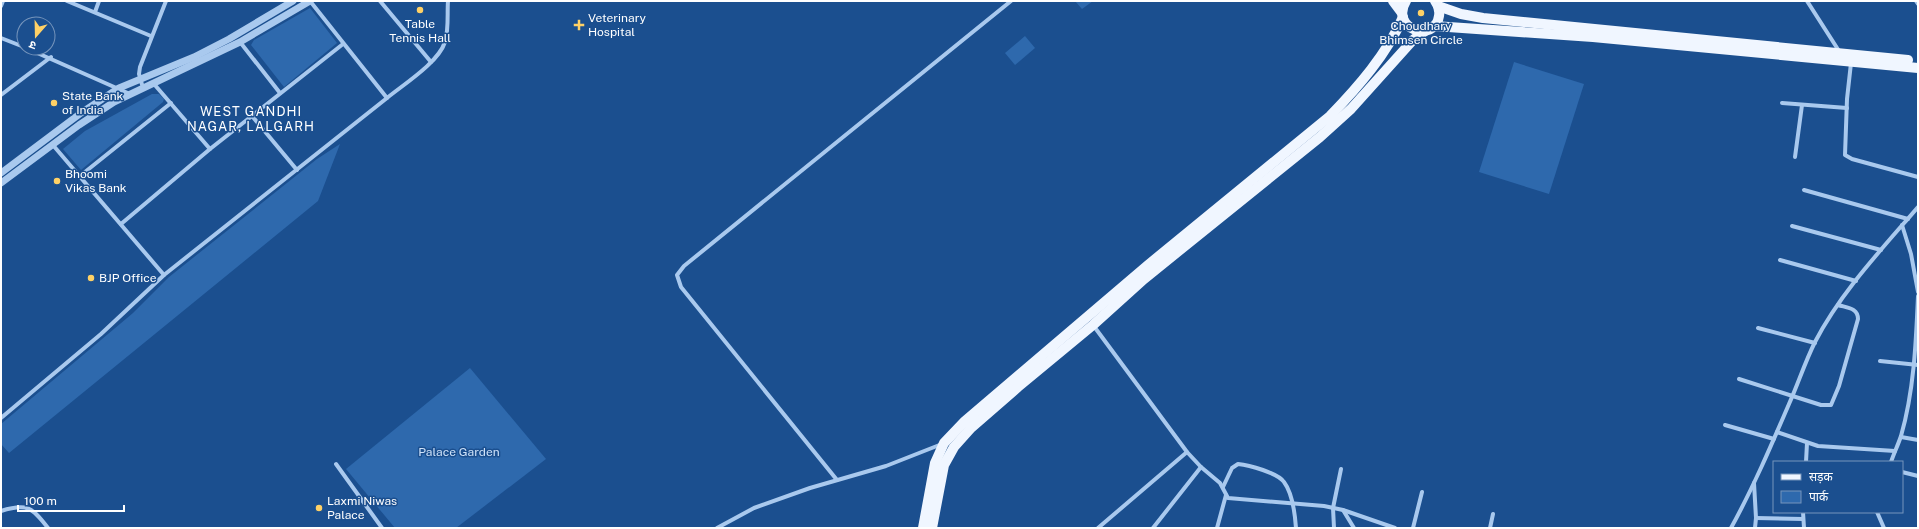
<svg xmlns="http://www.w3.org/2000/svg" width="1919" height="529" font-family="'Public Sans','Noto Sans Devanagari',sans-serif">
<rect width="100%" height="100%" fill="#1b4f8f"/>
<g fill="#2e69ad">
<path d="M1075,1H1093L1082,9Z"/>
<path d="M310,8L337,43L284,87L251,45L254,40Z"/>
<path d="M1025,36L1035,48L1015,65L1005,53Z"/>
<path d="M1514,62L1584,84L1549,194L1479,172Z"/>
<path d="M152,94H159L164,99L163,102L81,170L63,149L85,131Z"/>
<path d="M340,144L318,201L9,453L1,444V424L133,313L169,277L317,159Z"/>
<path d="M470,368L546,459L456,528H395L346,469Z"/>
</g>
<g fill="none" stroke-linecap="round" stroke-linejoin="round">
<g stroke="#a9c9ee" stroke-width="4">
<path d="M67,1L151,36"/>
<path d="M380,1L431,62"/>
<path d="M1807,1L1839,51"/>
<path d="M1916,1L1918,4"/>
<path d="M1,6L3,1"/>
<path d="M95,12L99,1"/>
<path d="M1,38L24,47"/>
<path d="M240,42L280,93"/>
<path d="M26,48L130,94"/>
<path d="M1851,63L1847,99L1845,155L1852,159L1918,177"/>
<path d="M154,84L210,149"/>
<path d="M143,88L139,74L140,67L166,1"/>
<path d="M1,95L51,57"/>
<path d="M387,98C404,84 438,63 445,42C449,29 447,14 448,1"/>
<path d="M1782,103L1847,108"/>
<path d="M252,116L297,170"/>
<path d="M52,144L164,275"/>
<path d="M1795,157L1802,105"/>
<path d="M80,176L171,103"/>
<path d="M1804,190L1908,219"/>
<path d="M121,224L210,149L343,44"/>
<path d="M1902,225L1911,254L1918,292"/>
<path d="M1792,226L1881,250"/>
<path d="M1780,260L1856,281"/>
<path d="M1093,325L1187,452L1201,467L1220,483L1228,498L1324,506L1343,510L1395,528"/>
<path d="M1758,328L1815,343"/>
<path d="M1880,361L1918,365"/>
<path d="M1739,379L1821,405H1831L1839,386L1858,319C1858,308 1848,308 1838,305"/>
<path d="M1,418L101,334L164,275L387,98L310,1"/>
<path d="M1725,425L1774,439"/>
<path d="M1777,432L1818,446L1895,451"/>
<path d="M1901,437L1918,440"/>
<path d="M1806,462L1807,443"/>
<path d="M1891,462C1894,453 1898,445 1901,436C1914,391 1916,342 1918,296"/>
<path d="M336,464L382,528"/>
<path d="M1902,472L1918,476"/>
<path d="M837,480L681,287L677,275L684,266L1011,1"/>
<path d="M1754,483L1756,518L1755,528"/>
<path d="M1223,487L1232,468L1238,464C1249,465 1278,473 1284,482C1293,494 1295,514 1296,528"/>
<path d="M1343,510L1354,528"/>
<path d="M1,511C27,503 32,507 48,528"/>
<path d="M1803,512L1804,528"/>
<path d="M1877,512L1884,528"/>
<path d="M1756,518L1803,519"/>
<path d="M717,528L754,508L810,488L886,466L942,444"/>
<path d="M1098,528L1187,452"/>
<path d="M1153,528L1201,467"/>
<path d="M1217,528L1226,495"/>
<path d="M1334,528L1333,508L1341,469"/>
<path d="M1413,528L1422,492"/>
<path d="M1490,528L1493,514"/>
<path d="M1731,528C1753,488 1771,446 1789,404C1798,384 1805,362 1815,342C1841,292 1881,250 1918,207"/>
</g>
<g stroke="#a9c9ee" stroke-width="7">
<path d="M1,173L81,113L119,88L194,57L229,39L293,1"/>
<path d="M1,183L79,125L114,102L240,42L310,1"/>
</g>
<g stroke="#f0f6ff" stroke-width="10">
<path d="M1393,1L1402,13"/>
<path d="M1406,1C1389,29 1435,44 1439,16C1440,10 1439,6 1435,1"/>
<path d="M1438,6L1461,14L1483,18L1908,60"/>
<path d="M1434,26L1593,37L1918,68"/>
<path d="M923,528L935,463L944,443L965,421L1148,265L1330,116C1358,87 1387,54 1403,17"/>
<path d="M932,528L944,465L954,447L971,428L1018,387L1093,325L1144,279L1320,137L1351,109L1413,40L1425,31"/>
</g>
</g>
<g fill="#ffd166" stroke="#1b4f8f" stroke-width="1.5">
<circle cx="420" cy="10" r="4"/>
<circle cx="1421" cy="13" r="4"/>
<path d="M577 19h4v4h4v4h-4v4h-4v-4h-4v-4h4z"/>
<circle cx="54" cy="103" r="4"/>
<circle cx="57" cy="181" r="4"/>
<circle cx="91" cy="278" r="4"/>
<circle cx="319" cy="508" r="4"/>
</g>
<g text-anchor="middle" stroke-width="3" stroke-linejoin="round" paint-order="stroke">
<g font-size="12" fill="#fff" stroke="#1b4f8f" text-anchor="start">
<text x="588" y="22">Veterinary<tspan x="588" dy="14">Hospital</tspan></text>
<text x="420" y="28" text-anchor="middle">Table<tspan x="420" dy="14">Tennis Hall</tspan></text>
<text x="1421" y="30" text-anchor="middle">Choudhary<tspan x="1421" dy="14">Bhimsen Circle</tspan></text>
<text x="62" y="100">State Bank<tspan x="62" dy="14">of India</tspan></text>
<text x="65" y="178">Bhoomi<tspan x="65" dy="14">Vikas Bank</tspan></text>
<text x="99" y="282">BJP Office</text>
<text x="327" y="505">Laxmi Niwas<tspan x="327" dy="14">Palace</tspan></text>
</g>
<g font-size="12" fill="#cfe3fa" stroke="#1b4f8f">
<text x="459" y="456">Palace Garden</text>
</g>
<g font-size="13" letter-spacing="1" fill="#fff" stroke="#1b4f8f">
<text x="251" y="116">WEST GANDHI<tspan x="251" dy="15">NAGAR, LALGARH</tspan></text>
</g>
</g>
<rect width="1919" height="529" fill="none" stroke="#ffffff" stroke-width="4"/>
<rect x="1773" y="461" width="130" height="52" fill="#1b4f8f" stroke="#7695bc"/>
<rect x="1781" y="474" width="20" height="6" fill="#f0f6ff" stroke="#7695bc"/>
<text x="1809" y="481" font-size="12" fill="#ffffff">सड़क</text>
<rect x="1781" y="491" width="20" height="12" fill="#2e69ad" stroke="#7695bc"/>
<text x="1809" y="501" font-size="12" fill="#ffffff">पार्क</text>
<g transform="translate(36 36) rotate(200)"><circle r="19" fill="#1b4f8f" stroke="#7695bc"/>
<path d="M0-3L7 15L0 10L-7 15Z" fill="#ffd166"/>
<text y="-6" font-size="11" font-weight="bold" text-anchor="middle" fill="#ffffff">उ</text>
</g>
<path d="M18 505v6h106v-6" fill="none" stroke="#ffffff" stroke-width="2"/>
<text x="24" y="505" font-size="12" fill="#ffffff" stroke="#1b4f8f" stroke-width="3" paint-order="stroke">100 m</text>
</svg>
